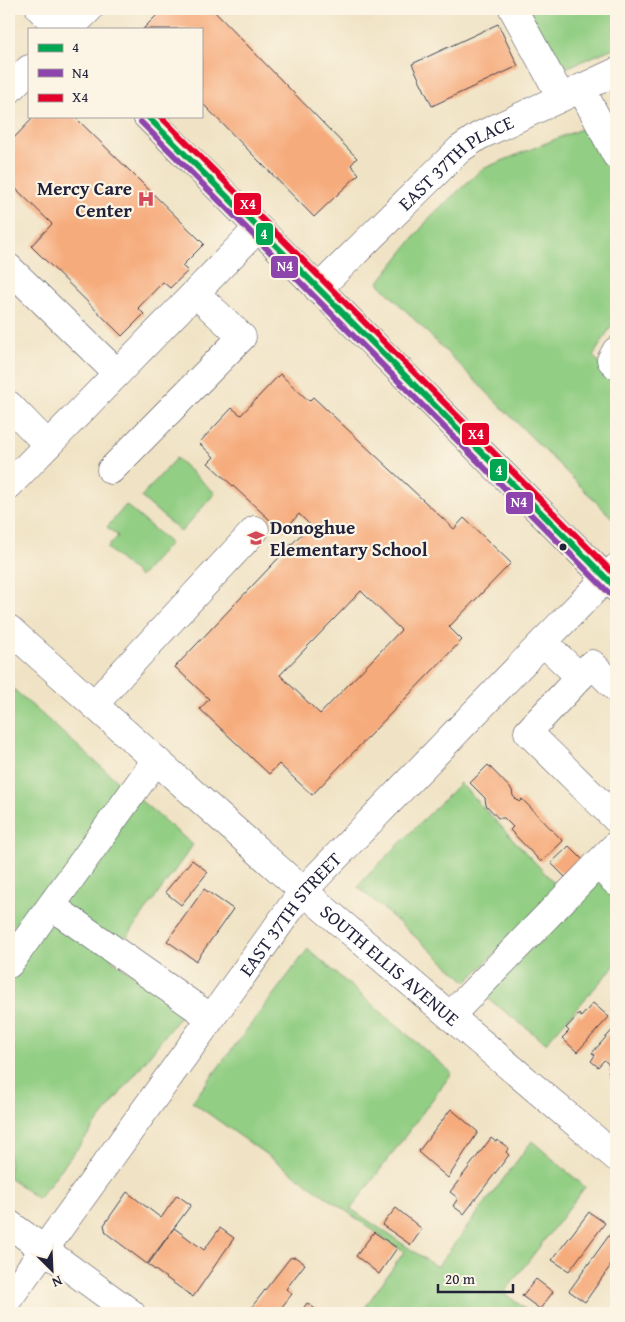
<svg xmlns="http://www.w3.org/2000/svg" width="625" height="1322" font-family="'Gentium Book Plus',serif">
<rect width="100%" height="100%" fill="#fcf5e5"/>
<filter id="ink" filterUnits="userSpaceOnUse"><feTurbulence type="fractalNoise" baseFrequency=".02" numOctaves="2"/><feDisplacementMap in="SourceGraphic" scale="10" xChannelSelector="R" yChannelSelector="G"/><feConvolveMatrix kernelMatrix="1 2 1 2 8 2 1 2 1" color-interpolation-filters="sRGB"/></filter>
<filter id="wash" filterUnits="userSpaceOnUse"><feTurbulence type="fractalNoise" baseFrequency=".0096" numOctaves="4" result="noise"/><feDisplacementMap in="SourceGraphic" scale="20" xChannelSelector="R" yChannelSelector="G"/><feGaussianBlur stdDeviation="1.12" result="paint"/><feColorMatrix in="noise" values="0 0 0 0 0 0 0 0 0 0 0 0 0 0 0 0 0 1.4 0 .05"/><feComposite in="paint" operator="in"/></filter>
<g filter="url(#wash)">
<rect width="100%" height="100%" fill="#f0e3c5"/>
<g fill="#92ce83" stroke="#5a785f">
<path d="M525,9H616V47L561,70Z"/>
<path d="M616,111V318L593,356L616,380V522L378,283L431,216L482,169L583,128Z"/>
<path d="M176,458L215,493L181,532L141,497Z"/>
<path d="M126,505L170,543L140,577L107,548L118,536L107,527Z"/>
<path d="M10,686L99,765L193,845L111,959L184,1011L38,1199L9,1177Z"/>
<path d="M460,783L559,888L467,982L357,886Z"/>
<path d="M597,879L616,897V964L546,1043L482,994Z"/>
<path d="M308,949L452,1073L351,1209L437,1267L532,1141L585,1187L504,1293L531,1313H361L404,1252L192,1102Z"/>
</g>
<g id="blocks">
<g fill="#f6ab7c" fill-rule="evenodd">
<path d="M163,9H212L357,158L351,165L359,174L314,217L201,102V29H143Z"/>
<path d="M498,24L518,66L432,106L412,64Z"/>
<path d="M35,116H74L204,244L182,266L188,271L170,288L163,282L138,308L144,314L122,336L31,246L52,224L9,182V143Z"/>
<path d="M280,374L309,401L313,397L454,529L464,518L511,563L449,627L462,640L312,795L279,764L269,774L200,709L209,699L175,667L310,525L299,514L283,532L208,463L214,457L199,443L232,408L241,415ZM361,591L401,630L320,714L280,675Z"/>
<path d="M488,765L512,790L513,796L519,802L522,799L563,841L541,862L510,830L513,827L504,818H498L486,805L485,798L470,783Z"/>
<path d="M569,846L585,862L567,879L551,863Z"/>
<path d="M192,860L208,872L181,905L165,892Z"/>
<path d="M204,889L233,909L196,961L167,941Z"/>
<path d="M593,1003L609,1017L577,1052L562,1038L569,1031L566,1028L579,1014L581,1017Z"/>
<path d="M616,1026V1078L614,1081L610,1077L612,1075L608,1071L612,1067L604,1060L598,1067L591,1061L595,1055L592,1053Z"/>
<path d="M451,1109L478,1132L448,1178L418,1152Z"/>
<path d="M491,1138L496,1142L497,1140L509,1148L506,1152L509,1155L464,1214L453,1206L458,1198L450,1192Z"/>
<path d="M127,1192L161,1218L177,1195L191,1205L147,1264L106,1233L104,1225Z"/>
<path d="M396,1208L422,1229L411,1245L382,1225Z"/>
<path d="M589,1212L605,1223L569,1271L552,1260Z"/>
<path d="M174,1228L204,1250L220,1228L234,1238L193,1297L148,1265Z"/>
<path d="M613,1230L616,1232V1258L585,1302L569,1291Z"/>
<path d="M374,1232L397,1248L379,1274L356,1256Z"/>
<path d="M295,1257L305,1264L286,1289L292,1294L277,1313H247L290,1258Z"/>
<path d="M536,1279L553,1292L540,1309L522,1296Z"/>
<path d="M307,1303L321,1313H300Z"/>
</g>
</g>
</g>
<g filter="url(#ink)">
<use href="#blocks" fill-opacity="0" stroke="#413f50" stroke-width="1"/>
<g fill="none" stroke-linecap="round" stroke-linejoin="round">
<g stroke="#413f50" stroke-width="29">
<g id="minor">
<path d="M513,9L561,97"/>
<path d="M69,29L89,9"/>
<path d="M581,88L616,155"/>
<path d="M9,90L29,69"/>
<path d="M9,268L117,373"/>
<path id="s1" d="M318,289L460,149L479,136L616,72"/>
<path d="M616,351L611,360L616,365"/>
<path d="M9,405L48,445"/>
<path d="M111,470L242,337L195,293"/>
<path d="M9,485L258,228"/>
<path id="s2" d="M9,629L303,891L616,1157"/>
<path d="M543,642L580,677"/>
<path d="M616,688L592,664L528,732L616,819"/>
<path d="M94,705L123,672L255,530"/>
<path d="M597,864L616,882"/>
<path d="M51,906L211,1018"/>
<path d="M9,964L156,760"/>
<path d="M450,1016L616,845"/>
<path d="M9,1224L131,1313"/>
<path id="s3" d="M9,1298L303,891L543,642L616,568"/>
</g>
</g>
<g stroke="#413f50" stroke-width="29">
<g id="major">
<path d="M40,9L61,29"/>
<path d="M147,116L616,588"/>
</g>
</g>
<use href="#minor" stroke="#fff" stroke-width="28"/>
<use href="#major" stroke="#fff" stroke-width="28"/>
<g stroke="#fcf5e5" stroke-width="10">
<path id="bus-1" d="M147,116L616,588"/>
</g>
<g stroke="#fcf5e5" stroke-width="10">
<path id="bus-2" d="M141,122L610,594"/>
</g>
<g stroke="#fcf5e5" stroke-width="10">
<path id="bus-3" d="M160,116L616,576"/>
</g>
<use href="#bus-1" stroke="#00a651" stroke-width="6"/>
<use href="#bus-2" stroke="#8e44ad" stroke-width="6"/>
<use href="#bus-3" stroke="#e4002b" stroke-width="6"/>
</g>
</g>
<defs>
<g id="hospital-bare" transform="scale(1.35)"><path d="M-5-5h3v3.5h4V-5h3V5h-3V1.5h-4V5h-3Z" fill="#d1495b" stroke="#fcf5e5" stroke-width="2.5" paint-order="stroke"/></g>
<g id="school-bare" transform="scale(1.35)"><path d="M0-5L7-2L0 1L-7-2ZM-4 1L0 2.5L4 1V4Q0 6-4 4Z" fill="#d1495b" stroke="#fcf5e5" stroke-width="2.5" paint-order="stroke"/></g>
</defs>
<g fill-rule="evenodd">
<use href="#hospital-bare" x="146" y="199"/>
<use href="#school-bare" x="256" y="538"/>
</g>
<circle fill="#22223b" stroke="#fcf5e5" stroke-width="2" cx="563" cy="547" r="4.5"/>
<g text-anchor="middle" stroke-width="4.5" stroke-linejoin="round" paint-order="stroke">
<g font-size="19" fill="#22223b" stroke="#fcf5e5">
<text dy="7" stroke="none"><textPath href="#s1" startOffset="188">EAST 37TH PLACE</textPath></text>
<text dy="7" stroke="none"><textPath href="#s3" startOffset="476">EAST 37TH STREET</textPath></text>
<text dy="7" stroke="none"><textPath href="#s2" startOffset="508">SOUTH ELLIS AVENUE</textPath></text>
</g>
<g font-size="19" font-weight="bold" fill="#22223b" stroke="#fcf5e5" text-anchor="end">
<text x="132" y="195">Mercy Care<tspan x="132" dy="22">Center</tspan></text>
<text x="270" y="534" text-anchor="start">Donoghue<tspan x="270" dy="22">Elementary School</tspan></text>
</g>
</g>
<g stroke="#fcf5e5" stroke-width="2">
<rect x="233" y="192" width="29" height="24" rx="5" fill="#e4002b"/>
<rect x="255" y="222" width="19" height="24" rx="5" fill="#00a651"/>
<rect x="270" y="255" width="29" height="24" rx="5" fill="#8e44ad"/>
<rect x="461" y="422" width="29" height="24" rx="5" fill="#e4002b"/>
<rect x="489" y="458" width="19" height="24" rx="5" fill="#00a651"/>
<rect x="505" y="491" width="29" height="24" rx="5" fill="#8e44ad"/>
</g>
<g font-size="14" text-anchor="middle" font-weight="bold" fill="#fff">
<text x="248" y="209">X4</text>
<text x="264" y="239">4</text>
<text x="285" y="271">N4</text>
<text x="476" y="439">X4</text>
<text x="499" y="475">4</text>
<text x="519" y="507">N4</text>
</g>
<rect width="625" height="1322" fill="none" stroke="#fcf5e5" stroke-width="30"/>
<rect x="28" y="28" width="175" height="90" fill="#fcf5e5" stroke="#a5a1a1"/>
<rect x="38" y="44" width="25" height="8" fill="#00a651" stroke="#a5a1a1"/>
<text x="72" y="52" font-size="15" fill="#22223b">4</text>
<rect x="38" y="69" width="25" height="8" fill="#8e44ad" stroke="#a5a1a1"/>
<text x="72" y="78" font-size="15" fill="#22223b">N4</text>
<rect x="38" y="94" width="25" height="8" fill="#e4002b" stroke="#a5a1a1"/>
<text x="72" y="102" font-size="15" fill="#22223b">X4</text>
<g transform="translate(52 1270) rotate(156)" stroke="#fcf5e5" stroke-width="4" paint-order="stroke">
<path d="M0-4L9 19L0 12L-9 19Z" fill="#22223b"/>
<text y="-8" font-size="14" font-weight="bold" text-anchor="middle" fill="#22223b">N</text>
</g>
<path d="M438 1284v8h75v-8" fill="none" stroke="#22223b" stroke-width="2.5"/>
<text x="445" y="1284" font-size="15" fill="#22223b" stroke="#fcf5e5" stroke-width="4" paint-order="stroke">20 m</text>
</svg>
